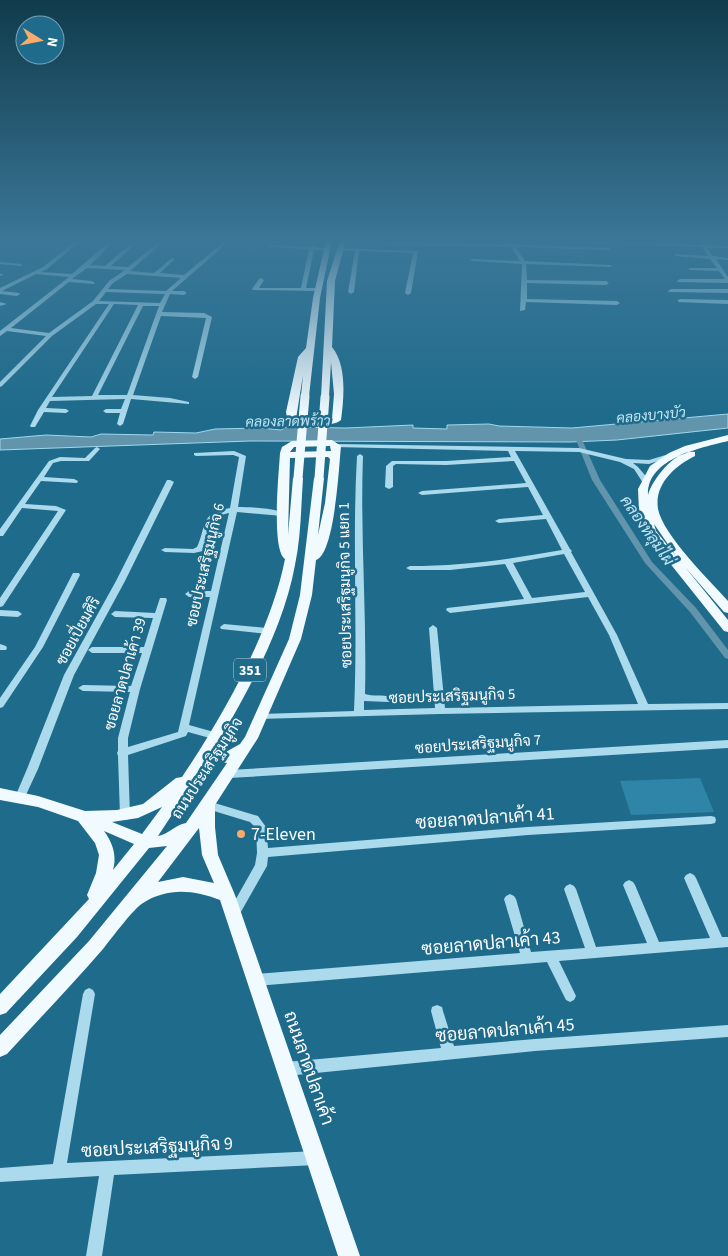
<svg xmlns="http://www.w3.org/2000/svg" width="728" height="1256" font-family="'Source Sans 3',Sarabun,sans-serif">
<rect width="100%" height="100%" fill="#1e6b8b"/>
<path fill="#2f85a7" d="M700,778L714,812L631,815L620,781Z"/>
<path fill="#6295ab" stroke="#9ed8ed" d="M728,414V428L617,440L571,442L250,441L0,450V439L46,435L91,437L101,434L153,435L154,432L196,433L215,429L261,428L281,430L286,427L346,428L413,425V428L447,429V425L489,424L499,426L572,428Z"/>
<g fill="none" stroke-linecap="round" stroke-linejoin="round">
<path fill="#6295ab" fill-rule="evenodd" d="M577,433L580,435L600,480L652,562L696,608L728,650V659L725,658L690,612L645,563L592,480L574,435Z"/>
<g fill="#abdaec" fill-rule="evenodd">
<path d="M77,240H82L47,269L41,272L72,274L111,240H116L90,265L105,266L135,240H140L111,266L128,267L161,240H166L130,271L154,273L172,258L174,259V260L160,273L184,275L226,240H231L172,291H184L187,293L184,295L170,294L162,312L204,313L212,317L198,377L195,379L192,377L206,318L161,316L133,395L170,398L189,402V404L131,399L123,424L120,426L117,424L120,413H106L103,411L106,409H121L125,399L50,401L46,408L66,409L69,411L66,413L44,412L35,427H31L30,426L38,410L109,304H96L52,336L2,386L0,387V382L46,336L7,331L0,336V331L69,277L36,274L2,291L19,293L20,294L17,296L0,294V288L43,267ZM87,268L125,270L109,281L93,301L49,333L11,328L69,282L94,284L95,283L92,281L72,279ZM127,274L181,278L166,291L108,289L113,283ZM106,292L165,294L160,303L99,301ZM114,304L138,305L92,396L52,397ZM143,306H159L127,395H98Z"/>
<path d="M270,240H274L273,245L310,247L313,240H317L314,247L329,248V250H314L306,288H318L320,289V291L253,290L252,289L259,279L261,278L264,280L259,288H301L309,249L270,247L268,246Z"/>
<path d="M536,240L700,245L697,240H701L705,245L728,246V248H707L713,256L728,258V260L716,259L728,277V283L678,282L677,281L680,279H725L719,271L690,270L688,269L690,268H717L710,259L676,256L674,255L676,254L708,256L702,247L538,241Z"/>
<path d="M510,241L514,244L610,248V250H608L516,247L525,261L610,265L612,266L610,267L526,264L527,280L606,281L609,283L606,285L527,283V299L617,301L620,303L617,305L526,302L525,310L520,311L522,264L472,261L470,260L472,259L520,261L511,247L387,245L385,244L387,243L509,244L508,242Z"/>
<path d="M337,248L418,251L411,293L408,295L405,293L413,253L359,251L354,292L351,294L348,292L355,251L339,250H337Z"/>
<path d="M0,262L21,264L23,265L21,266L0,264Z"/>
<path d="M0,274H3V275L0,276Z"/>
<path d="M671,289H728V293L669,292L668,291Z"/>
<path d="M680,299L728,300V304L678,302V300Z"/>
<path d="M0,302L7,304L0,306Z"/>
<path d="M336,444L579,448L626,459L649,460L669,454H673V456L649,464L633,463L638,467L650,481L646,483H643L634,469L620,462L579,452L515,451L570,549L572,551L571,552L617,635L648,704L728,703V709L440,714L258,719L256,717L258,715L261,714L354,711C358,626 352,541 357,456L360,454L363,456C360,535 367,614 365,694C373,697 382,694 391,697L393,699L391,701L388,702L364,701V710L435,708L429,628L433,625L437,628L445,708L638,704L609,635L588,597L450,613L446,610L447,608L524,599L505,564L450,570H410L406,568L410,566C461,566 512,559 562,550L546,519L499,523L495,521L499,519L543,515L528,487L422,495L418,493L422,491L526,483L514,461L446,465L396,464L393,466V487L389,489L385,487L386,466L392,461H446L511,457L508,451L334,447L333,446ZM564,554L585,592L532,598L513,563Z"/>
<path d="M97,447L100,449L89,461H61L53,463L44,477L74,479L78,481L77,483L41,481L25,504L56,506L66,510L3,606L0,607V598L58,511L22,508L3,536H0V529L49,461L60,457L85,458L95,448Z"/>
<path d="M234,451L246,456L238,507C250,507 277,508 286,514L282,516L237,512L189,725L221,734L222,736L221,738L217,740L188,732L186,736L128,755L130,816L129,819L125,820L121,819L120,816L118,756L117,753L118,751V738L130,692L83,691L78,688L83,685L131,686L142,653H92L88,650L92,647H144L153,618L115,617L111,614L115,611L155,613L160,598H166L167,600L140,689L128,738V747L178,732L210,597H189L185,594L189,591H211L229,513C205,517 213,535 203,551L194,553L165,552L161,550L165,548L193,549L197,547C207,526 199,513 230,508L239,457L233,455L196,456L194,455V453Z"/>
<path d="M167,480H170L174,482L125,581L74,675L38,769L25,797L24,800L20,801L16,800L15,797L27,769L64,675L116,581Z"/>
<path d="M73,573H79L80,575L43,647L3,707L0,708V698L35,647Z"/>
<path d="M0,610L18,611L22,614L18,617L0,616Z"/>
<path d="M224,624L267,628L271,631L267,634L221,629L220,627Z"/>
<path d="M0,644L6,646L7,648L6,650H0Z"/>
<path d="M728,740V748L229,778L225,777L224,774L225,771L229,770Z"/>
<path d="M208,801L258,816L266,827L268,848L528,827L711,816L715,817L716,820L715,823L711,824L528,835L268,857L267,866L238,917L234,918L230,917L228,913L255,865L257,853L256,828L250,822L204,808L203,805L204,802Z"/>
<path d="M690,873L694,875L696,878L722,937H728V947L559,961L576,996L574,1000L570,1002L566,1000L547,962L256,986L252,984L250,980L252,976L256,974L520,953L504,899L506,896L510,894L514,896L516,899L531,952L585,948L564,889L566,886L570,884L574,886L576,889L596,947L647,943L623,885L625,882L629,880L633,882L635,885L659,942L710,938L684,878L686,875Z"/>
<path d="M89,988L93,990L95,994L67,1163L317,1151L322,1153L324,1158L322,1163L317,1165L114,1175L102,1256H86L99,1176L0,1182V1168L53,1164L83,994L85,990Z"/>
<path d="M437,1005L442,1007L443,1011L454,1046L535,1039L728,1025V1037L535,1051L286,1076L281,1074L279,1069L281,1064L286,1062L441,1048L431,1011L432,1007Z"/>
</g>
<g fill="#f0faff" fill-rule="evenodd">
<path d="M326,240H332L320,298L309,396L305,399L301,396L303,375L296,419H332L334,394L331,362L329,397L325,400L321,397L327,281L340,240H346L335,281L332,347C347,365 344,398 341,420C332,428 300,426 288,423L286,412L298,357L306,348L313,298Z"/>
<path d="M728,435V441C701,448 647,458 648,495C652,479 677,448 695,452V456C675,466 654,484 658,509C663,535 710,581 728,601V613L724,612L685,567L728,620V632L724,631L645,532L639,512L638,489L650,466L669,453L685,446ZM654,524L676,556L656,531Z"/>
<path d="M332,440L341,446C339,465 335,554 316,560L312,595L301,639L258,738L215,805V827L218,855L235,895L360,1256H338L220,900C194,890 168,887 143,903C134,908 111,939 103,949C72,985 39,1019 7,1054L0,1057V1035L89,941L167,846L149,848L77,937L6,1013L0,1015V994L89,899L87,895L96,873L99,855L95,843L78,821L38,807L0,800V788L38,796L85,811L117,810L143,804L176,778L182,777C223,716 271,631 285,559C271,549 279,472 280,453L282,447L292,441ZM330,446L331,451L290,452L294,447ZM328,457L330,459L325,503L318,535L324,478L319,475L314,478L300,595L289,639L245,737L240,744L224,753L222,751L224,740L222,736C252,684 284,625 295,565C301,537 301,507 303,478L298,475L293,478L288,535L290,458ZM210,757L216,761L227,763L186,823C175,825 169,834 158,836ZM162,807L142,834L112,822L138,818ZM199,828L202,855L214,883L183,877L158,882ZM104,831L134,844L113,870C117,856 113,843 104,831Z"/>
</g>
<g stroke="#f0faff" stroke-width="9">
<path d="M298,478L305,396"/>
<path d="M319,478L325,397"/>
</g>
</g>
<linearGradient id="sky" x2="0" y2="1"><stop stop-color="#103b4c"/><stop offset="0.58" stop-color="#3b7798"/><stop offset="1" stop-color="#3b7798" stop-opacity="0"/></linearGradient>
<rect width="728" height="416" fill="url(#sky)"/>
<circle fill="#faab6b" stroke="#1e6b8b" stroke-width="2" cx="241" cy="834" r="5"/>
<g text-anchor="middle" stroke-width="5" stroke-linejoin="round" paint-order="stroke">
<g font-size="14" font-style="italic" fill="#c2e6f5" stroke="#1e6b8b">
<text transform="translate(651 415) rotate(-5)" y="5">คลองบางบัว</text>
<text transform="translate(288 421) rotate(-1)" y="5">คลองลาดพร้าว</text>
</g>
<rect fill="#1e6b8b" stroke="#bcd3dc" stroke-width="1" x="234" y="658.5" width="32" height="23" rx="4"/>
<g font-size="14" font-weight="bold" fill="#fff">
<text x="250" y="675">351</text>
</g>
<g font-size="15" fill="#fff" stroke="#1e6b8b">
<text transform="translate(205 565) rotate(-77)" y="5">ซอยประเสริฐมนูกิจ 6</text>
<text transform="translate(345 585) rotate(-91)" y="5">ซอยประเสริฐมนูกิจ 5 แยก 1</text>
<text transform="translate(78 631) rotate(-61)" y="5">ซอยเปี่ยมศิริ</text>
<text transform="translate(125 674) rotate(-74)" y="5">ซอยลาดปลาเค้า 39</text>
<text transform="translate(452 696) rotate(-2)" y="5">ซอยประเสริฐมนูกิจ 5</text>
<text transform="translate(478 744) rotate(-4)" y="5">ซอยประเสริฐมนูกิจ 7</text>
<text transform="translate(207 768) rotate(-57)" y="5">ถนนประเสริฐมนูกิจ</text>
</g>
<g font-size="16" font-style="italic" fill="#c2e6f5" stroke="#1e6b8b">
<text transform="translate(648 530) rotate(55)" y="6">คลองหลุมไผ่</text>
</g>
<g font-size="18" fill="#fff" stroke="#1e6b8b">
<text transform="translate(485 818) rotate(-4)" y="6">ซอยลาดปลาเค้า 41</text>
<text transform="translate(491 943) rotate(-5)" y="6">ซอยลาดปลาเค้า 43</text>
<text transform="translate(505 1030) rotate(-5)" y="6">ซอยลาดปลาเค้า 45</text>
<text transform="translate(309 1068) rotate(71)" y="6">ถนนลาดปลาเค้า</text>
<text transform="translate(157 1147) rotate(-3)" y="6">ซอยประเสริฐมนูกิจ 9</text>
</g>
<g font-size="18" fill="#fff" stroke="#1e6b8b" text-anchor="start">
<text x="251" y="840">7-Eleven</text>
</g>
</g>
<g transform="translate(40 40) rotate(100)"><circle r="24" fill="#1e6b8b" stroke="#78a6b9"/>
<path d="M0-4L9 19L0 12L-9 19Z" fill="#faab6b"/>
<text y="-8" font-size="14" font-weight="bold" text-anchor="middle" fill="#ffffff">N</text>
</g>
</svg>
